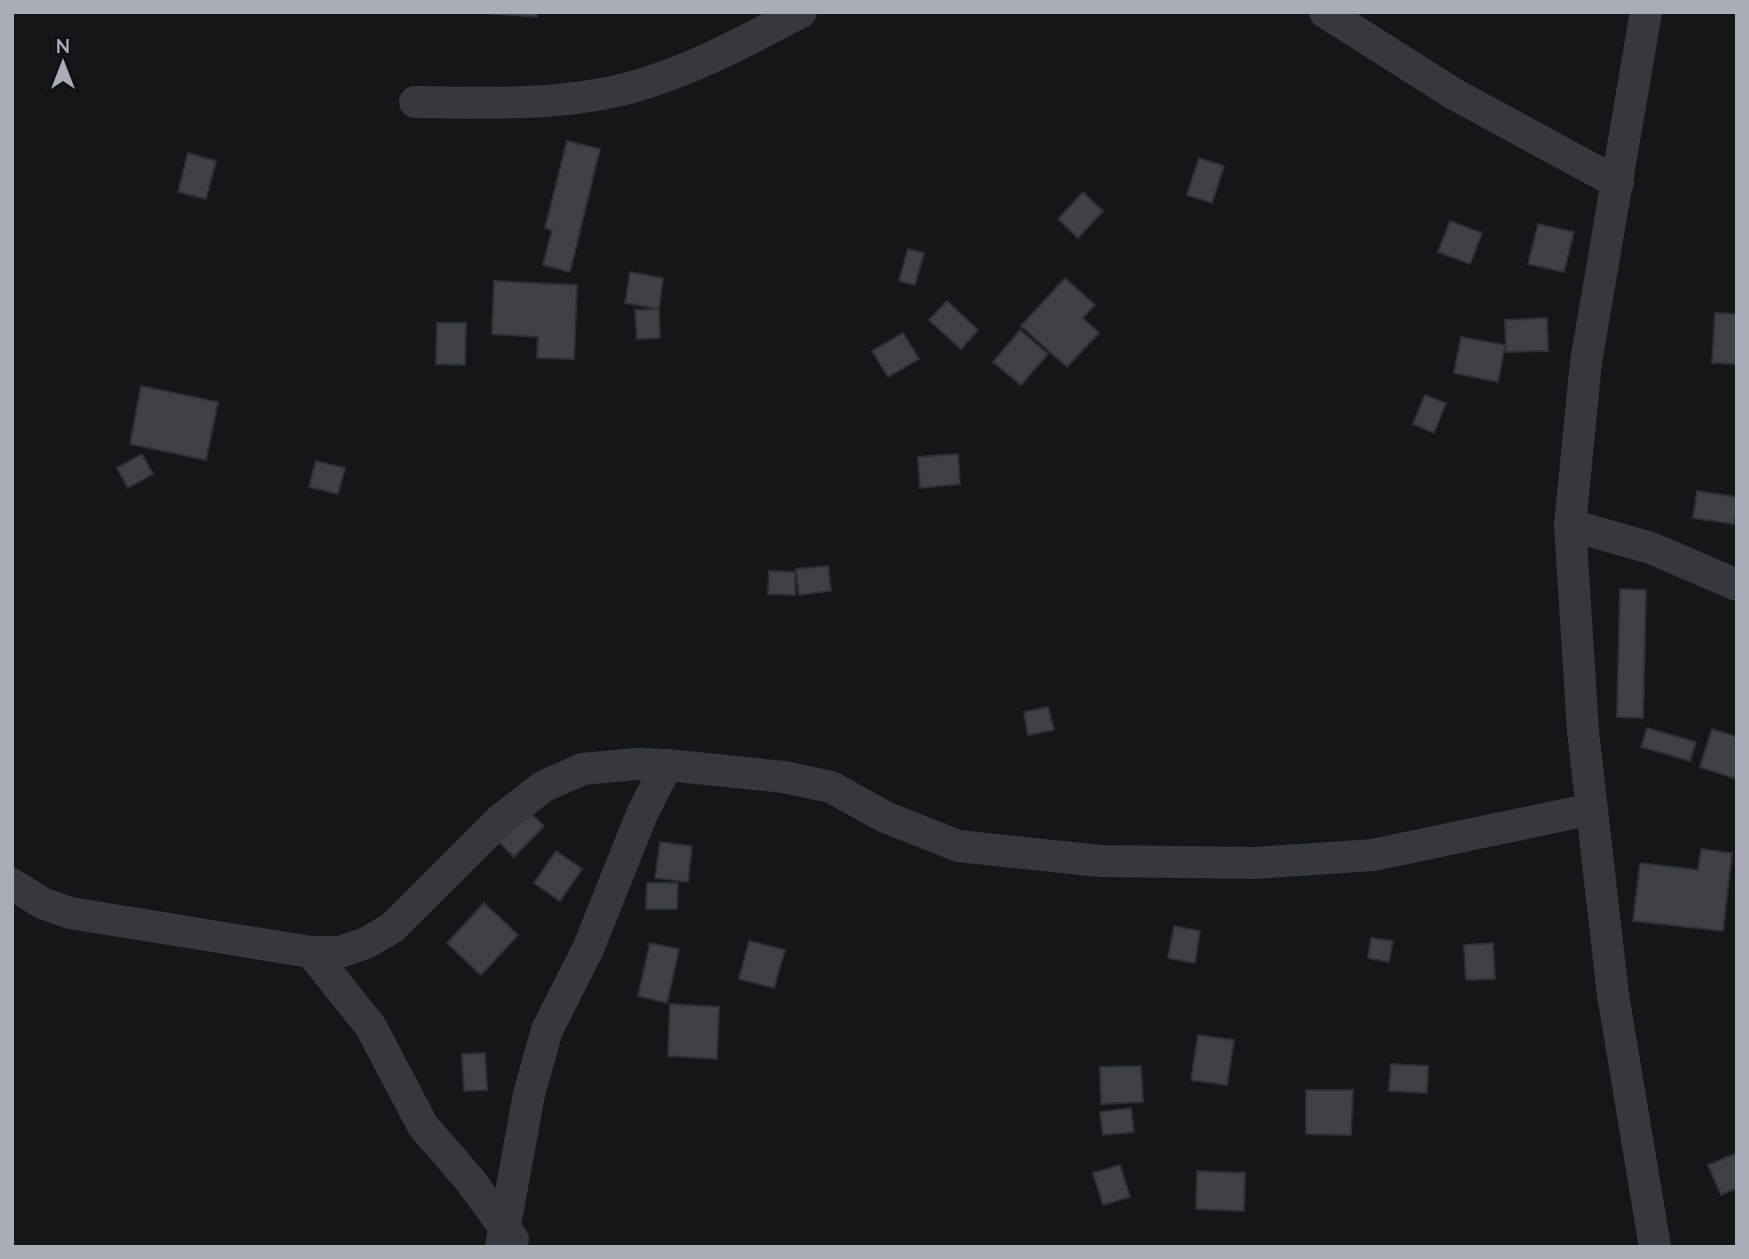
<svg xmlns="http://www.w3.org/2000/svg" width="1749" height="1259" font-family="Mulish,sans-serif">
<rect width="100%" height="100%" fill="#161618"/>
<g fill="#404145" stroke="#303034" stroke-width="2">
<path d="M472,12H537V17Z"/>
<path d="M567,141L600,149L570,272L543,265L552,230L545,228Z"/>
<path d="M188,153L216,161L206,199L178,192Z"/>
<path d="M1199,158L1224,166L1212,203L1187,195Z"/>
<path d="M1083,192L1103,211L1078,238L1058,219Z"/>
<path d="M1450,221L1482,233L1470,264L1438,252Z"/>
<path d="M1538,224L1574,232L1564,272L1528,264Z"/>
<path d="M908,249L924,253L915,285L899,281Z"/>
<path d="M630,272L663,278L659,309L625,303Z"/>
<path d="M1065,278L1095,305L1083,318L1099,333L1067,367L1021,326Z"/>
<path d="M494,281L577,285L574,359L537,358L538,337L492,334Z"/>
<path d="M947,301L978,330L961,349L929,320Z"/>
<path d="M659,309L660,338L637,339L635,310Z"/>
<path d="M1715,313L1737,314V364L1712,363Z"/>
<path d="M1547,318L1548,351L1506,352L1505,320Z"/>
<path d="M437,323H466L465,365L436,364Z"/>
<path d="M1020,330L1048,354L1021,385L993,362Z"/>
<path d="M903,333L919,359L888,377L872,351Z"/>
<path d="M1461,337L1505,345L1498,382L1454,373Z"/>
<path d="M141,386L218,402L206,460L130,444Z"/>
<path d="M1425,395L1446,403L1434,433L1413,424Z"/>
<path d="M142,454L153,474L128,488L117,468Z"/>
<path d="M958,454L960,484L920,488L918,457Z"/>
<path d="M316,461L345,468L338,494L309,487Z"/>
<path d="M1697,491L1737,497L1735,524L1693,518Z"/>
<path d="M828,566L831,591L799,595L796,569Z"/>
<path d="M769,571L795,572V595L768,594Z"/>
<path d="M1620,589L1646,590L1643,718L1617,717Z"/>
<path d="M1048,707L1054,730L1028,735L1024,712Z"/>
<path d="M1647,728L1696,742L1690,761L1641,747Z"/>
<path d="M1712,729L1737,737V779L1700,767Z"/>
<path d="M522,805L544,826L514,857L491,834Z"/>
<path d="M660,842L692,846L688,882L655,878Z"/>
<path d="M1701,849L1732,853L1723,931L1633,921L1640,863L1698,870Z"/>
<path d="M556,851L582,869L560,901L534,883Z"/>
<path d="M647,883H678L677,909H646Z"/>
<path d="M484,903L518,935L481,975L447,943Z"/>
<path d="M1174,926L1200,931L1195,963L1168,958Z"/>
<path d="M1371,938L1393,941L1389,962L1368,958Z"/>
<path d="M749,941L785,950L774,988L739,979Z"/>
<path d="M650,943L679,949L667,1003L638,996Z"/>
<path d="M1493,943L1495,979L1466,980L1464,945Z"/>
<path d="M670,1004L719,1007L717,1059L668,1056Z"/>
<path d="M1198,1035L1234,1040L1227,1085L1191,1080Z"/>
<path d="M485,1053L487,1090L464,1091L462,1054Z"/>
<path d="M1391,1064L1428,1066L1427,1093L1389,1091Z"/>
<path d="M1141,1066L1143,1102L1101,1104L1100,1067Z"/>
<path d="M1306,1090H1353L1351,1135L1306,1134Z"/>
<path d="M1131,1108L1134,1132L1103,1135L1100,1112Z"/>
<path d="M1737,1153V1188L1721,1195L1708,1165Z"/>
<path d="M1120,1165L1130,1197L1103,1205L1093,1173Z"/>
<path d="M1197,1171L1245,1173L1244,1211L1196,1209Z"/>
</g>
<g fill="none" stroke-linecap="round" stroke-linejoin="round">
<g stroke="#37383d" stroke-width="32">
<path d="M1325,12L1454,94L1618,183"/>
<path d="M1646,12L1586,362L1570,525L1583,731L1613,995L1655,1247"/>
<path d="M415,102C486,103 560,106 629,88C689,72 746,41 801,12"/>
<path d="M1570,525L1651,548L1737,585"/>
<path d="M12,884L42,903L70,913L311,952H340L366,943L392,928L500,820L544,786L583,769L636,764L667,765L784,777L831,787L885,817L958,846L1100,861L1256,863L1373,855L1592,809"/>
<path d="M311,952L371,1027L423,1126L469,1179L513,1239"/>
<path d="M501,1247L529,1094L547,1030L588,949L642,814L667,765"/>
</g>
</g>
<rect width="1749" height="1259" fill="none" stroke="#a8adb8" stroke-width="28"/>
<g transform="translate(63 63)" stroke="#111113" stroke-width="5" paint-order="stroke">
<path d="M0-5L12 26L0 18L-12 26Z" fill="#a8adb8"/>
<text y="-10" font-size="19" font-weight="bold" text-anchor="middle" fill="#a8adb8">N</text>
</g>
</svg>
